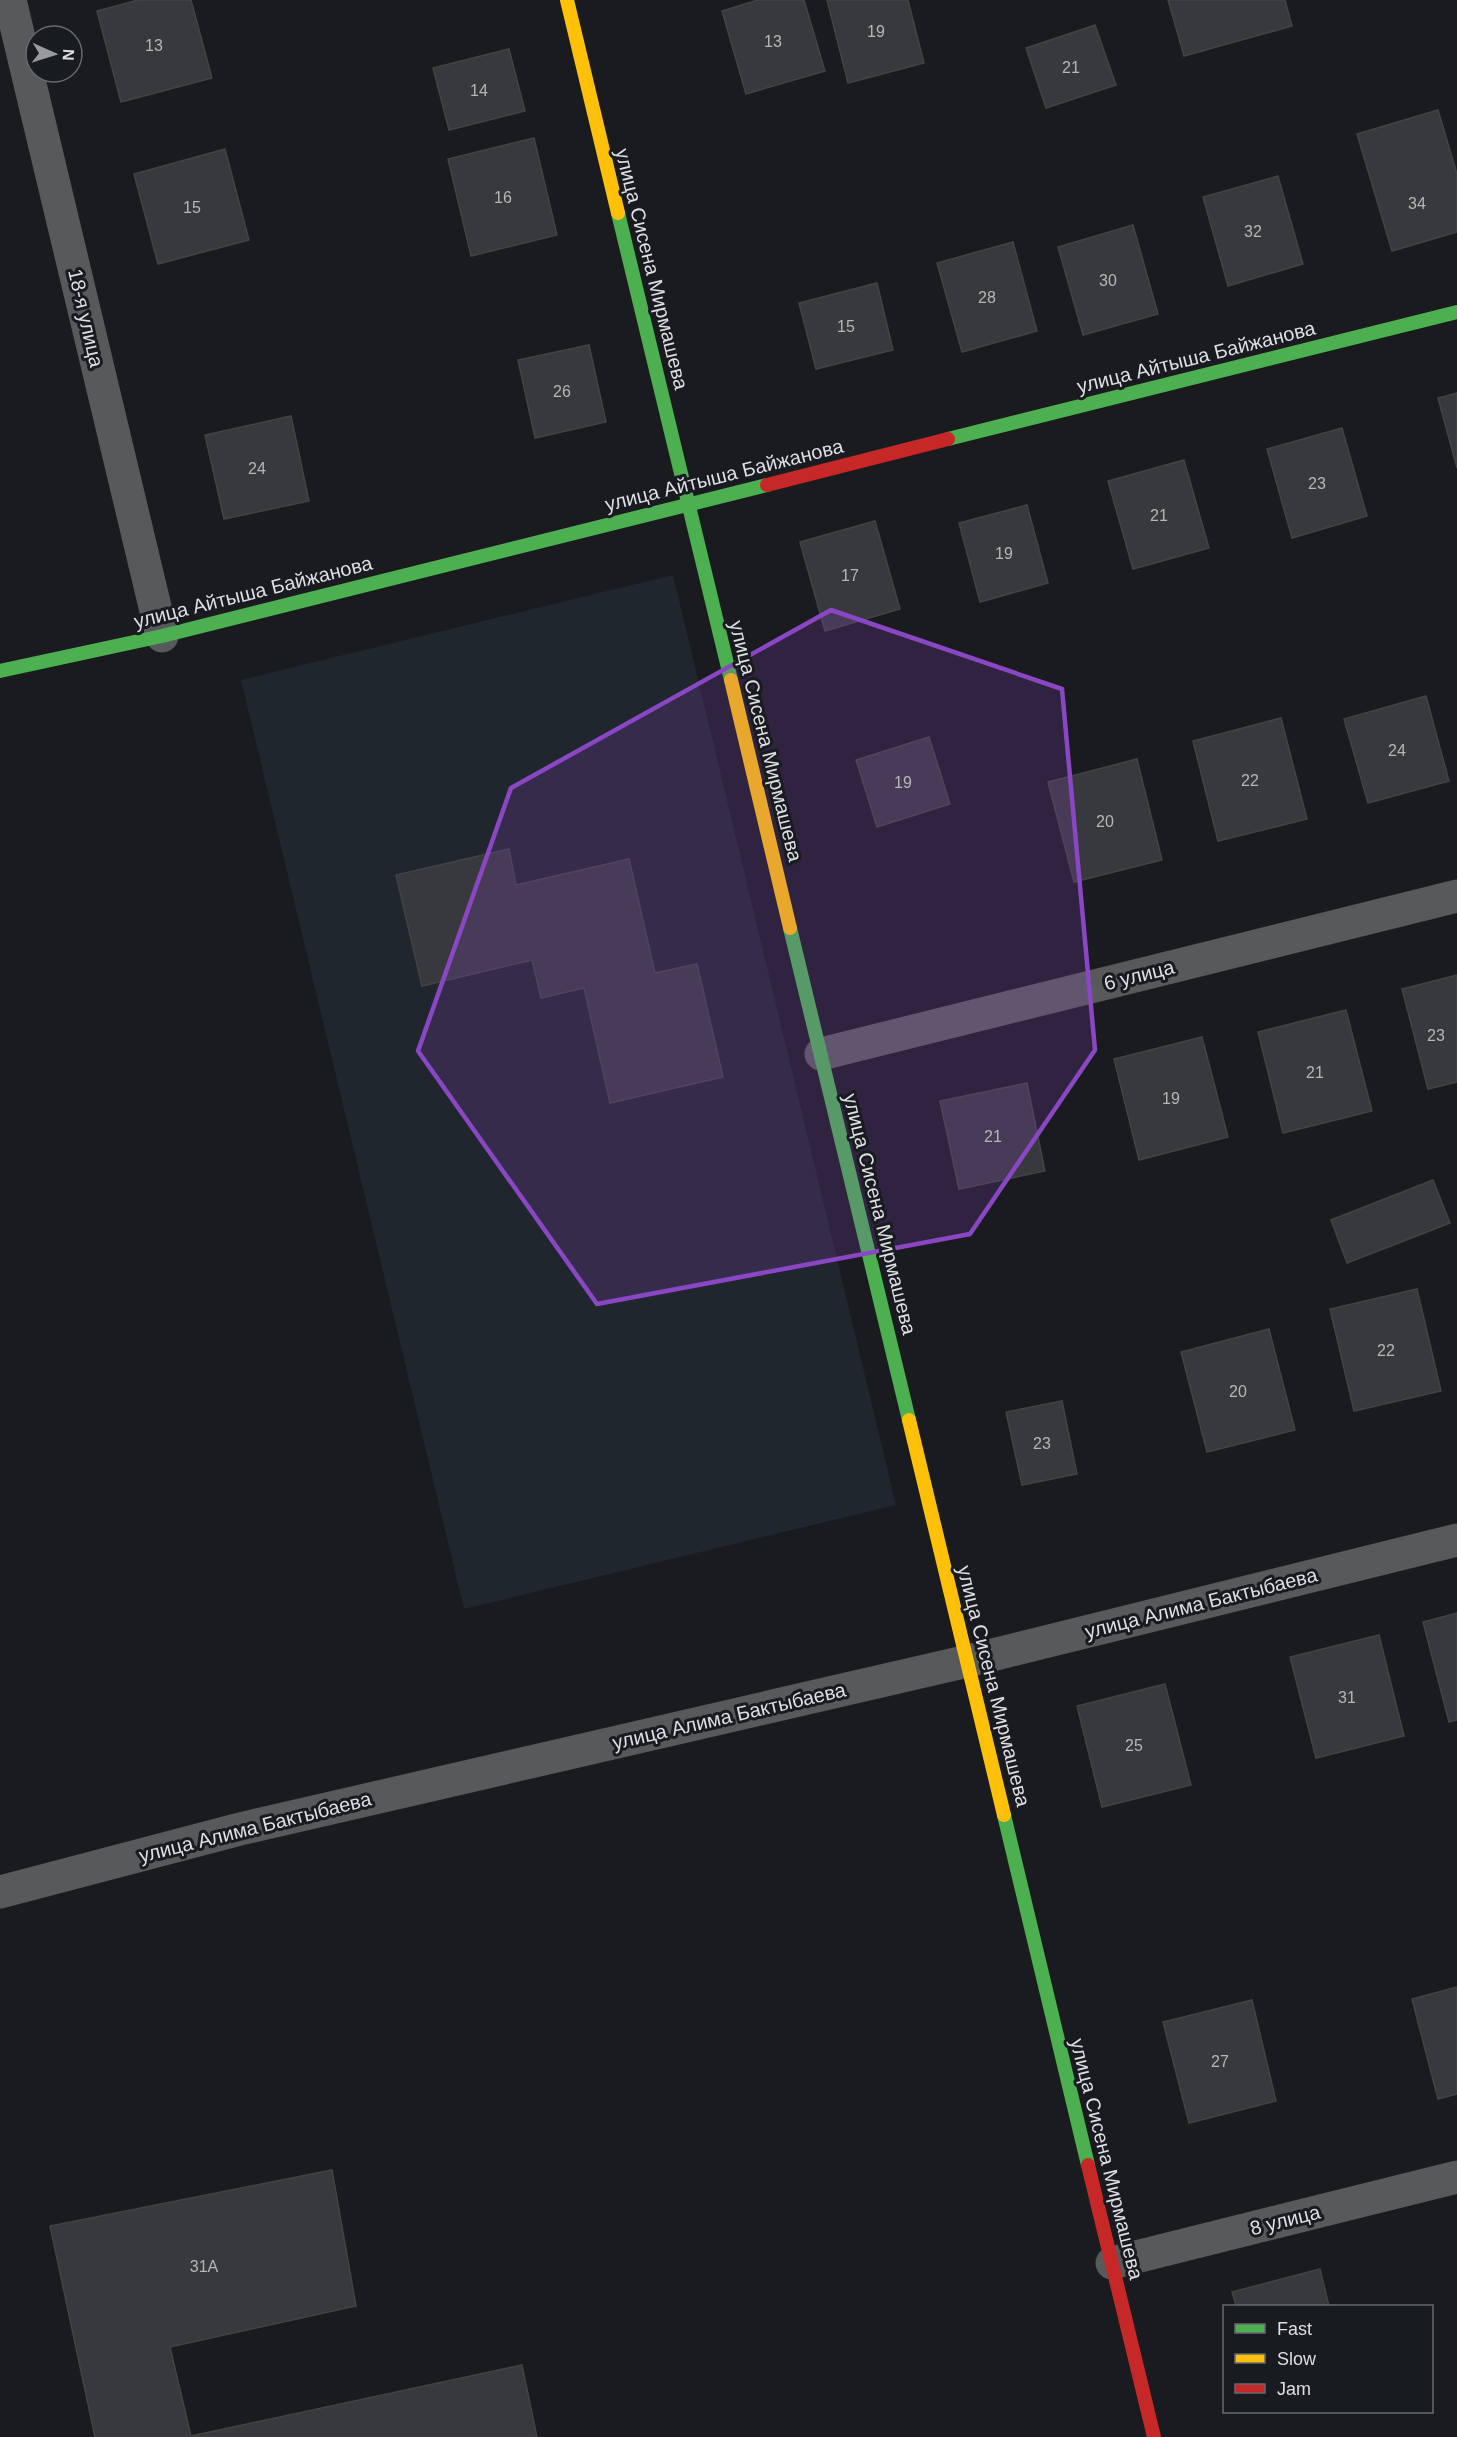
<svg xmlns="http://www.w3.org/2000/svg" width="1457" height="2437" font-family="Helvetica,sans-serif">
<rect width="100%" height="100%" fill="#191b1e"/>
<path fill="#20262d" d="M673,575L896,1505L464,1609L241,680Z"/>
<g fill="#38393c" stroke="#424345" stroke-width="1.5">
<path d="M138,0H191L212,78L121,102L97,11Z"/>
<path d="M758,0H804L825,71L746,94L722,11Z"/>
<path d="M827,0H908L924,63L848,83Z"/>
<path d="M1168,0H1285L1292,26L1184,56Z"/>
<path d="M1095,25L1116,85L1046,108L1026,48Z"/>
<path d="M509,49L525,111L449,130L433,68Z"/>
<path d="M1438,110L1457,174V232L1392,251L1357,134Z"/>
<path d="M534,138L557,235L471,256L448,159Z"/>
<path d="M225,149L249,240L158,264L134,174Z"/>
<path d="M1278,176L1303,264L1228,286L1203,197Z"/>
<path d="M1133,225L1158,314L1083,335L1058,247Z"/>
<path d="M1013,242L1037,331L962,352L937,263Z"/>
<path d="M877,283L893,350L816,369L799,303Z"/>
<path d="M589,345L606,422L535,438L518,360Z"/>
<path d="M1457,393V468L1438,398Z"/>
<path d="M291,416L309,501L224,519L205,435Z"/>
<path d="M1342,428L1367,516L1292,538L1267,449Z"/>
<path d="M1184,460L1209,548L1133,569L1108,481Z"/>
<path d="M1027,505L1048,583L980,602L959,523Z"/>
<path d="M875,521L900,609L825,631L800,542Z"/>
<path d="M1426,696L1449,781L1368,803L1344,719Z"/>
<path d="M1281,718L1307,819L1218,841L1193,741Z"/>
<path d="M929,737L950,804L877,827L856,760Z"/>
<path d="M1137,759L1162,860L1074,882L1048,782Z"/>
<path d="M509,849L516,885L629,859L655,973L697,964L723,1077L610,1103L584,988L541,998L532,960L422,986L396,875Z"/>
<path d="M1457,975V1082L1428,1089L1402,989Z"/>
<path d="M1346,1010L1372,1111L1283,1133L1258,1032Z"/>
<path d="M1202,1037L1228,1137L1139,1160L1114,1059Z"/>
<path d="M1027,1083L1045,1171L959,1189L940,1101Z"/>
<path d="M1433,1180L1450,1223L1347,1263L1331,1220Z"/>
<path d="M1417,1289L1441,1391L1354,1411L1330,1309Z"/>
<path d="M1269,1329L1295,1430L1207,1452L1181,1352Z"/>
<path d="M1062,1401L1077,1474L1022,1485L1006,1412Z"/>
<path d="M1457,1613V1720L1449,1722L1423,1622Z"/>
<path d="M1379,1635L1404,1736L1316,1758L1290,1657Z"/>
<path d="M1165,1684L1191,1785L1102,1807L1077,1706Z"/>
<path d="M1457,1987V2094L1438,2099L1412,1999Z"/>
<path d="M1252,2000L1276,2101L1189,2123L1163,2022Z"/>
<path d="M332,2170L356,2306L170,2347L191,2436L522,2365L537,2437H95L50,2226Z"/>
<path d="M1320,2269L1329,2306H1236L1232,2292Z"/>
</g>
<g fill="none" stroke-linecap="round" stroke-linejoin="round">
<g stroke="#58595a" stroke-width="33">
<path d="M10,0L162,636"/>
<path d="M821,1054L1457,896"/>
<path d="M0,1892L240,1829L968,1661L1457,1540"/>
<path d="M1112,2263L1457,2177"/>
</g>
<g stroke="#4caf50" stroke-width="14">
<path d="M618,213L731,680"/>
<path d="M948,439L1457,312"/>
<path d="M0,671L162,636L767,485"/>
<path d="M790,928L909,1420"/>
<path d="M1004,1815L1088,2165"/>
</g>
<g stroke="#ffc107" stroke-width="14">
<path d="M567,0L618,213"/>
<path d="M731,680L790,928"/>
<path d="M909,1420L1004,1815"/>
</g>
<g stroke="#c62828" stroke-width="14">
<path d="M767,485L948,439"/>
<path d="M1088,2165L1154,2437"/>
</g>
</g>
<path fill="#8a47c4" fill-opacity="0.2" stroke="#8a47c4" stroke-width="4.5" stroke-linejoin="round" d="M831,610L1062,689L1095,1050L970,1234L597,1304L418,1051L511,788Z"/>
<g text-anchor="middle" stroke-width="6" stroke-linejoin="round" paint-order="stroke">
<g font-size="16" fill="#b4b6b8">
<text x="876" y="37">19</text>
<text x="773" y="47">13</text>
<text x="154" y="51">13</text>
<text x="1071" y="73">21</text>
<text x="479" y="96">14</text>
<text x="503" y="203">16</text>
<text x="1417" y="209">34</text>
<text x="192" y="213">15</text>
<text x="1253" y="237">32</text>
<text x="1108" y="286">30</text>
<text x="987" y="303">28</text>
<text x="846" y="332">15</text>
<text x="562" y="397">26</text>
<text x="257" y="474">24</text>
<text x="1317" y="489">23</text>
<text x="1159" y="521">21</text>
<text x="1004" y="559">19</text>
<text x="850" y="581">17</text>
<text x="1397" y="756">24</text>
<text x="1250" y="786">22</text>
<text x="903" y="788">19</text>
<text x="1105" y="827">20</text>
<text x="1436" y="1041">23</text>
<text x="1315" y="1078">21</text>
<text x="1171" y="1104">19</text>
<text x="993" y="1142">21</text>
<text x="1386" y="1356">22</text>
<text x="1238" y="1397">20</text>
<text x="1042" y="1449">23</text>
<text x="1347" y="1703">31</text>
<text x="1134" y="1751">25</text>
<text x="1220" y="2067">27</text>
<text x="204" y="2272">31А</text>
</g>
<g font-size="20" fill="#dddfe2" stroke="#181b1f">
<text transform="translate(652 269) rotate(76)" y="7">улица Сисена Мирмашева</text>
<text transform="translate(86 318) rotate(77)" y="7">18-я улица</text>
<text transform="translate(1196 357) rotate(-14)" y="7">улица Айтыша Байжанова</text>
<text transform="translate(724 475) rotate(-14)" y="7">улица Айтыша Байжанова</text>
<text transform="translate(253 592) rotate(-14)" y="7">улица Айтыша Байжанова</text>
<text transform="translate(766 741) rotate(76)" y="7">улица Сисена Мирмашева</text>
<text transform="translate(1139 975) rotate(-14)" y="7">6 улица</text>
<text transform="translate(880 1214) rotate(76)" y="7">улица Сисена Мирмашева</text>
<text transform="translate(1201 1603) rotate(-14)" y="7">улица Алима Бактыбаева</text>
<text transform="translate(994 1686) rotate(76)" y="7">улица Сисена Мирмашева</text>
<text transform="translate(729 1716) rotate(-13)" y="7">улица Алима Бактыбаева</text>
<text transform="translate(255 1827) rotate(-14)" y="7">улица Алима Бактыбаева</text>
<text transform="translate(1107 2159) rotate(76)" y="7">улица Сисена Мирмашева</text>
<text transform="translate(1285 2220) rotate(-14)" y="7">8 улица</text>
</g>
</g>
<rect x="1223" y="2305" width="210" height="108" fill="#181b1f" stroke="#67696d" stroke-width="1.5"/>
<rect x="1235" y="2324" width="30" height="9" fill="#4caf50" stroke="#67696d" stroke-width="1.5"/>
<text x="1277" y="2335" font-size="18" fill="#dddfe2">Fast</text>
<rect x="1235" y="2354" width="30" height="9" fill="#ffc107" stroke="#67696d" stroke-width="1.5"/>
<text x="1277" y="2365" font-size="18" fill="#dddfe2">Slow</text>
<rect x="1235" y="2384" width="30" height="9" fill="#c62828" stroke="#67696d" stroke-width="1.5"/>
<text x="1277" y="2395" font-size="18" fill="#dddfe2">Jam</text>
<g transform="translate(54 54) rotate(93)"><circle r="28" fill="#181b1f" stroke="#67696d" stroke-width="1.5"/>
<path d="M0-4.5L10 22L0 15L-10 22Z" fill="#989a9d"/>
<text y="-9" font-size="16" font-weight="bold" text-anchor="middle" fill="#dddfe2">N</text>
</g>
</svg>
